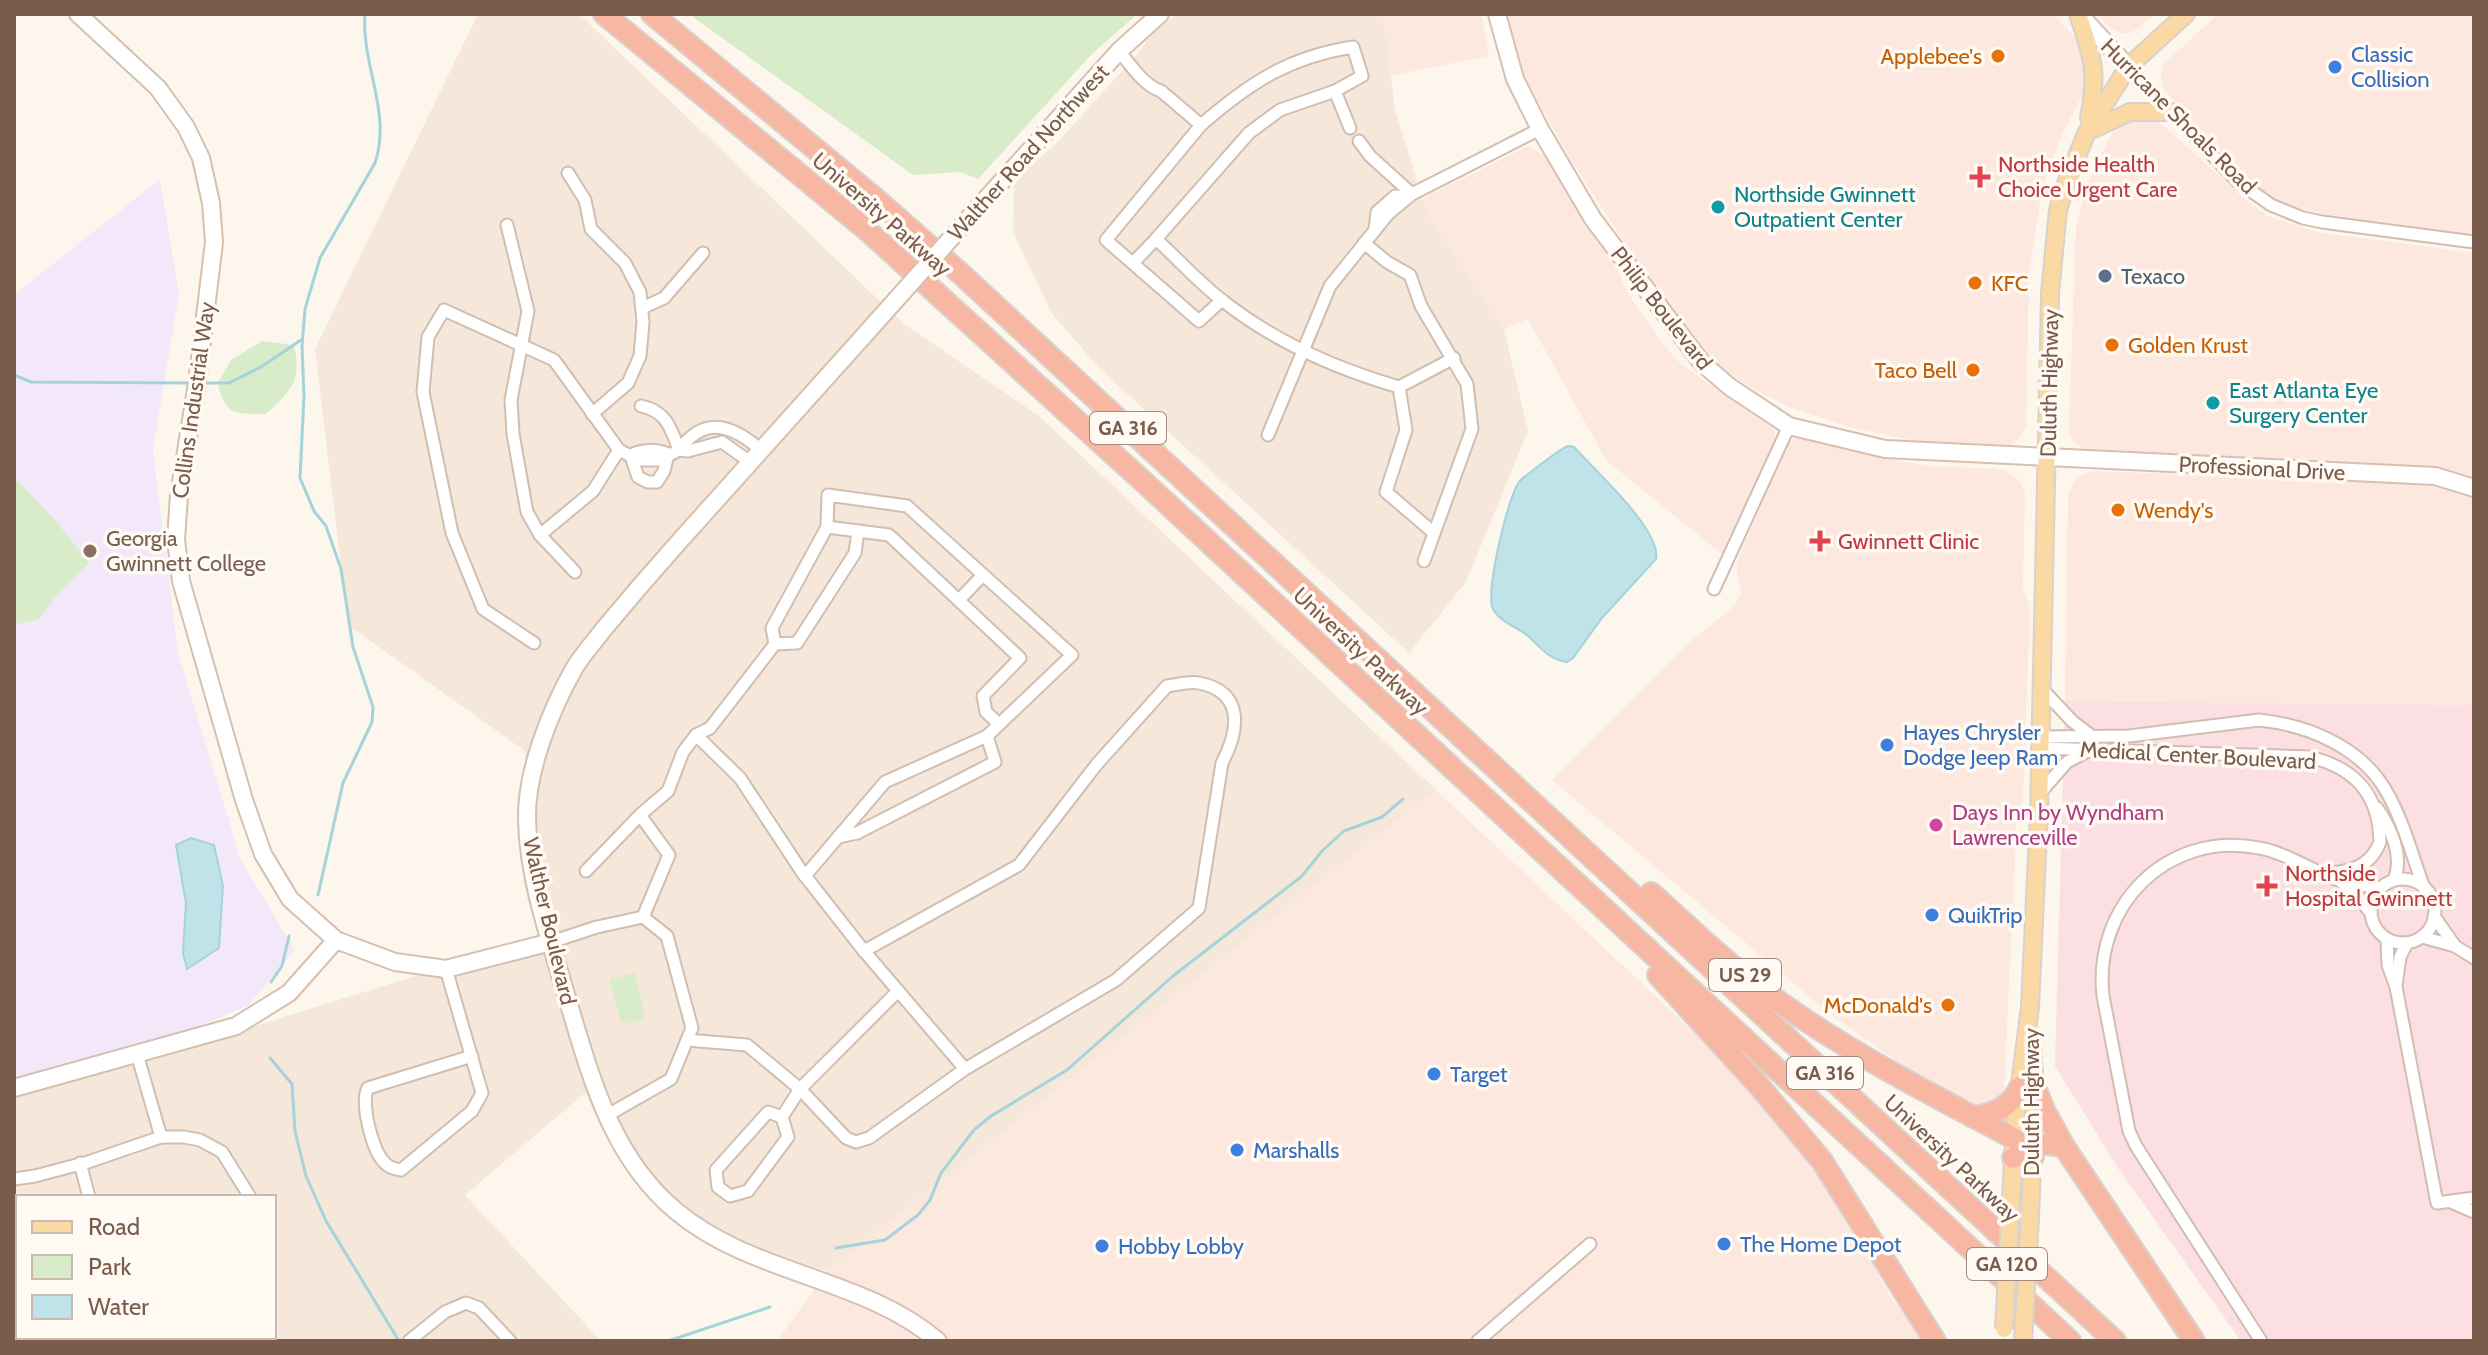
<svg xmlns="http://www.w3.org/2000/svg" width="2488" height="1355" font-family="Cabin,sans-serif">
<rect width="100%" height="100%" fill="#fdf6ec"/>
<g fill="#f5e8da" fill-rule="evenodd">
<path d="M478,14H579L903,323L1039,416L1436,790L828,1271L710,1238L634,1169L585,1093L465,1195L601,1341H14V1022L130,974L187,1047L538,938L524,884L525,751L348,625L315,349ZM18,1197H274V1337H18Z"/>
<path d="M1178,14H1383L1395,110L1427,213L1504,329L1528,431L1466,582L1409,653L1100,369L1052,314L1013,232L1014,184L1036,161L1055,145L1141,50L1151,34Z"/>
</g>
<g fill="#fde8e0">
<path d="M1383,14H1481L1489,56L1389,76Z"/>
<path d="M1506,14H2053L2076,39L2083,52L2087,74L2084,92L2062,134L2042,188L2029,275L2026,427L2020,438L2011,445L1992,448L1936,445L1852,428L1791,408L1747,385L1718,365L1676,323L1571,160L1518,66Z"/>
<path d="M2097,14H2155L2136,30L2124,34L2111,29Z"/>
<path d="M2218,14H2474V235L2318,213L2286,204L2266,194L2248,181L2210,144L2163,88L2161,78L2163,65Z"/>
<path d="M2152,118L2164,126L2247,201L2268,216L2317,232L2474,253V480L2252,464L2232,457L2090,452L2076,444L2070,436L2069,425L2076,226L2091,175L2115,127L2128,119Z"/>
<path d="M1526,147L1532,148L1553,162L1616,263L1624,286L1633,301L1663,344L1680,363L1705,381L1765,416L1773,424L1775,439L1724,556L1606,460L1528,319L1504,329L1427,213L1423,200L1430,195Z"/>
<path d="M1796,437H1807L1843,449L1888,459L1932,466L2003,469L2019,480L2025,493L2023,587L2030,609L2023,801L2017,816L2004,1088L1996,1103L1966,1110L1829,1013L1552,780L1692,640L1735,606L1741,593L1736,564L1786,446Z"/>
<path d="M2090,471L2438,483L2474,495V705L2065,701L2068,494L2077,478Z"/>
<path d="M1436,790L1702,1040L1826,1176L1890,1296L1926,1341H777L828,1271Z"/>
</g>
<path fill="#f3e8fa" d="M160,179L179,295L153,449L178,653L241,861L295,950L248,1006L82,1073L14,1079V295Z"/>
<path fill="#fbdfe3" d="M2065,701L2474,705V1341H2241L2118,1168L2055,1066Z"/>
<g fill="#d8ecc9">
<path d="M689,14H1135L1136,15L1092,54L978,179L960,172L913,175Z"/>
<path d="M262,341L294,345C302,382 291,390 266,414C236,414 224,415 218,383L231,360Z"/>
<path d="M14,481H18L55,520L89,563L57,595L39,619L14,625Z"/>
<path d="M634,973L646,1018L626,1024L621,1021L610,983L611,979Z"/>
</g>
<g fill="#bfe3e8" stroke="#a5d3da" stroke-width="2">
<path d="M1568,446L1574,447C1593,469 1662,530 1656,559L1602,618L1573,658L1567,662C1548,659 1540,647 1527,635C1517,628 1498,620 1493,609C1485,593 1508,496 1519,482C1523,477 1563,447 1568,446Z"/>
<path d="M191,838L214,845L223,886L219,948L187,969L183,953L186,903L176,845Z"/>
</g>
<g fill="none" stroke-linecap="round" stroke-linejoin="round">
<g stroke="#a5d3da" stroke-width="3">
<path d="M14,375L31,382L193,383"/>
<path d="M204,383H229L261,367L301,340"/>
<path d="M318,895L343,783L372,722L373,707L353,647L341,569L326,526L314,511L300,478L304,396L302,346L305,309L320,258L375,163C392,112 361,65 365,14"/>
<path d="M271,982L282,966L289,936"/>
<path d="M270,1058L292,1084L295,1131L306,1176L326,1221L399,1341"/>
<path d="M836,1248L885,1240L918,1215L930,1200L941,1173L974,1130L991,1116L1067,1070L1173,976L1302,876L1322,851L1344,831L1382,817L1403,799"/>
<path d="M668,1341L770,1307"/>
</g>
<g stroke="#d1beb0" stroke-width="15">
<g id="street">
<path d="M1119,51C1130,64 1144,86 1161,91L1201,125L1106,240L1199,321L1222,300"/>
<path d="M2128,67L2237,181L2271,205L2303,218L2322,222L2474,242"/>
<path d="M1201,125C1249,83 1289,57 1353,47L1362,76L1335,91"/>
<path d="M1350,128L1335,91L1280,110L1249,133L1156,239C1178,259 1199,283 1223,301C1275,342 1337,369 1399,387"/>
<path d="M1359,141L1370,156L1412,194"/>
<path d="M568,173L585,200L591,229L625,263L640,292L643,322L640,356L628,383L592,414"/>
<path d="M507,225L528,311L511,400L513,434L527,512L540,535L575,572"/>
<path d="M1375,229L1377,212L1395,196L1408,197"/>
<path d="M1364,243L1387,262L1410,275L1421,306L1467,384L1472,429L1424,561"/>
<path d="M1133,263L1156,239"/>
<path d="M642,308L664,298L703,253"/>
<path d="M641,406C666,411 671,428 679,450"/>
<path d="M1268,435L1330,286L1388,214L1412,194L1540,129"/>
<path d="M679,450C705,415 732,425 761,450"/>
<path d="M631,455C642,449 656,449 668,454"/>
<path d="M631,456L638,477L648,482H657L664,471L668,454"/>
<path d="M827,527L889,535L1020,658L983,696L986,712L999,724"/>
<path d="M1434,533L1386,492L1406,430L1399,387L1454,358"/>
<path d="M540,535L593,491L619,450"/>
<path d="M1714,589L1789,426"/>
<path d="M959,600L983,575"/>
<path d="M534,643L483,609L452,533L423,392L428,337L444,310L554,360L619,450L638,460H660L679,450L688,451L722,442L750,462"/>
<path d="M775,644L797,643L855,553L858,531"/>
<path d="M2042,689L2072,721L2093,737"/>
<path d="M696,735L710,728L775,644L772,628L827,527L828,495L907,506L1072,655L987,736L885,782L805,876"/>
<path d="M2041,737L2129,736L2259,720C2307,725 2359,746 2385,789C2403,819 2412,855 2424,888"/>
<path d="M2041,748L2310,757C2355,768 2379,794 2380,842C2370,868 2350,871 2325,874"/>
<path d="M2040,793L2067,762L2086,752"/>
<path d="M2377,808C2391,828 2404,857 2394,880"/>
<path d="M640,815L668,791L683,752L696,735L740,778L802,872L864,951"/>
<path d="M838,837L857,833L995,762L987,736"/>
<path d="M586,871L640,815L669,855L643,917"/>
<circle cx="2403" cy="911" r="32"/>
<path d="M2339,880L2359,898L2371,913"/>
<path d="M2434,916L2455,946L2474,958"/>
<path d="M2422,937L2455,946"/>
<path d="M2387,939L2388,965L2396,987L2437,1203L2474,1198"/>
<path d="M551,942L597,927L643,917L667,936L692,1028L671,1079L606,1116"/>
<path d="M446,969L482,1093L472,1111L401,1170C394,1169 388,1167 384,1162C372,1150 360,1102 368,1088L472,1056"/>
<path d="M2396,986L2400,957L2407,943"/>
<path d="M898,991L800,1089L846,1138L856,1142L869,1138L965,1069L1116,980L1199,908L1222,763C1239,731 1245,692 1199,683C1189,681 1177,685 1167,686L1097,764L1019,865L864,951L965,1069"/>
<path d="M687,1040L747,1045L800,1089L782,1117L768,1112L716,1170L718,1187L730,1196L748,1191L788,1137L782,1117"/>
<path d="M137,1054L161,1137"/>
<path d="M80,1163L89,1197"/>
<path d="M14,1179L35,1176L88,1162L161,1137H184L200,1140L222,1152L250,1197"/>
<path d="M2451,1202L2474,1212"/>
<path d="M14,1321L18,1317"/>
<path d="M201,1341L205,1337"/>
<path d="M409,1341L445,1312L466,1303L479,1308L510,1341"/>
<path d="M1478,1341L1590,1244"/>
<path d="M2261,1341L2136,1146L2129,1131L2103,996C2093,906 2167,830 2259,848C2288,853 2312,872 2339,880C2352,884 2368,886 2381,888"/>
</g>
</g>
<g stroke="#d6c0b0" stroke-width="20">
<g id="secondary">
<path d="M78,14L158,88L186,127L201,158L211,203L214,242L197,383L179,495L176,540L181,581L244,800L263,854L290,899L336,940L395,962L446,969L551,942"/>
<path d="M1497,14L1515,79L1540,129L1593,219L1702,363L1730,387L1789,426L1885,449L2435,476L2474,488"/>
<path d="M2079,14L2128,67"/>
<path d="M986,199L1119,51L1160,14"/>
<path d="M869,330C805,401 741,472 677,544C652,572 627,601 603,630C594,642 583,654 575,667C551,709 526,771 527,819C528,880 551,943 568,1001C591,1078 612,1158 676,1211C752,1275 863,1277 938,1341"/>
<path d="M14,1088L236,1026L289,993L336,940"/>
</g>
</g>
<g stroke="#dad1cd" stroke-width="20">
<g id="primary">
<path d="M2078,14C2093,59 2098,70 2089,118"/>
<path d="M2087,132L2130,112H2172"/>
<path d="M2011,1198L2015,1122L2030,1007L2039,813L2050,294L2058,210L2068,177L2087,132L2128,67L2186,14"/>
<path d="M2030,1216L2035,1087L2032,1045"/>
</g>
</g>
<g stroke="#dad1cd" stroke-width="24">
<g id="highway">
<path d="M604,14L867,230L1146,484L2070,1341"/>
<path d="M652,14L877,200L960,273L2115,1341"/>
<path d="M1651,893C1689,927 1726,963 1767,993C1847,1053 1938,1097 2026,1145L2033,1157"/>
<path d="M1658,975L1761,1088L1822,1161L1935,1341"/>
<path d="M2035,1087L2044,1110L2065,1148L2194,1341"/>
<path d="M1973,1117C1994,1115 2011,1107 2020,1087"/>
<path d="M2013,1158C2027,1146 2047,1139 2065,1148"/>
</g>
</g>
<use href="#street" stroke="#fff" stroke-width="11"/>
<use href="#secondary" stroke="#fff" stroke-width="16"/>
<use href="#primary" stroke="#fbd9a5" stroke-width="16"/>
<use href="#highway" stroke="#f7b7a3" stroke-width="20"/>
<g stroke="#d6c0b0" stroke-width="20" stroke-linecap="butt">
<path id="secondary-bridge" d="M869,330L986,199"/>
</g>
<g stroke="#dad1cd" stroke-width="20" stroke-linecap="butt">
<g id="primary-bridge">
<path d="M2004,1329L2011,1198"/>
<path d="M2023,1341L2030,1216"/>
</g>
</g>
<use href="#secondary-bridge" stroke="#fff" stroke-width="16"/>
<use href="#primary-bridge" stroke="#fbd9a5" stroke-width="16"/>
</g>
<g fill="#e8710a" stroke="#fffaf3" stroke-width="3">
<circle cx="1998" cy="56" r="8"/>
<circle cx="1975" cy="283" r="8"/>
<circle cx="2112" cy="345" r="8"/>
<circle cx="1973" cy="370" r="8"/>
<circle cx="2118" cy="510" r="8"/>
<circle cx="1948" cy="1005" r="8"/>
</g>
<g fill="#3f7fe0" stroke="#fffaf3" stroke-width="3">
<circle cx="2335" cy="67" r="8"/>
<circle cx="1887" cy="745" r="8"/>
<circle cx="1932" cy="915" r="8"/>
<circle cx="1434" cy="1074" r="8"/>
<circle cx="1237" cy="1150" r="8"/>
<circle cx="1724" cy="1244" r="8"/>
<circle cx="1102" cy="1246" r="8"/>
</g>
<g fill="#e0444e" stroke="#fffaf3" stroke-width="3">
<path d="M1976 165h8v8h8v8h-8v8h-8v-8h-8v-8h8z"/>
<path d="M1816 529h8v8h8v8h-8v8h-8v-8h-8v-8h8z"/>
<path d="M2263 874h8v8h8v8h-8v8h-8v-8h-8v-8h8z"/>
</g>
<g fill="#0f9aa8" stroke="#fffaf3" stroke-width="3">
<circle cx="1718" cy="207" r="8"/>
<circle cx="2213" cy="403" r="8"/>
</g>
<circle fill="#5c6f8a" stroke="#fffaf3" stroke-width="3" cx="2105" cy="276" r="8"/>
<circle fill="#8d6e63" stroke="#fffaf3" stroke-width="3" cx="90" cy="551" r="8"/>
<circle fill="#d1479c" stroke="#fffaf3" stroke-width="3" cx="1936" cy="825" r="8"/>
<g text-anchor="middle" stroke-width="7" stroke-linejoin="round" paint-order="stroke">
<g fill="#fffaf3" stroke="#a28b7f" stroke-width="2">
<rect x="1090" y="412" width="76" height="32" rx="6"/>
<rect x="1709" y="959" width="72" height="32" rx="6"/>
<rect x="1787" y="1057" width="76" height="32" rx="6"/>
<rect x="1967" y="1248" width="80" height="32" rx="6"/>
</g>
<g font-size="20" font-weight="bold" fill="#7a5c4d">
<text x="1128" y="435">GA 316</text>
<text x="1745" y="982">US 29</text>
<text x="1825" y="1080">GA 316</text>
<text x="2007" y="1271">GA 120</text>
</g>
<g font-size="22" fill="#366cbe" stroke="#fffaf3" text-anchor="start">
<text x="2351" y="62">Classic<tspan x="2351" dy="25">Collision</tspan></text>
<text x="1903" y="740">Hayes Chrysler<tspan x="1903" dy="25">Dodge Jeep Ram</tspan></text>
<text x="1948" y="923">QuikTrip</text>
<text x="1450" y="1082">Target</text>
<text x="1253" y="1158">Marshalls</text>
<text x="1740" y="1252">The Home Depot</text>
<text x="1118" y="1254">Hobby Lobby</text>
</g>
<g font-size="22" fill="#c56008" stroke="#fffaf3" text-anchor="end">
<text x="1982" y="64">Applebee's</text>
<text x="1991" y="291" text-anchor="start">KFC</text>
<text x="2128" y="353" text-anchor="start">Golden Krust</text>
<text x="1957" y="378">Taco Bell</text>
<text x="2134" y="518" text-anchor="start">Wendy's</text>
<text x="1932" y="1013">McDonald's</text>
</g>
<g font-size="22" fill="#7a5c4d" stroke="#fffaf3">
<text transform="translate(2179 116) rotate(45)" y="8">Hurricane Shoals Road</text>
<text transform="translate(1028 152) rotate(-48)" y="8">Walther Road Northwest</text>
<text transform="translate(882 214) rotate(41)" y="8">University Parkway</text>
<text transform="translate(1662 308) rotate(52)" y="8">Philip Boulevard</text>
<text transform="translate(2049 383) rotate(-89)" y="8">Duluth Highway</text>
<text transform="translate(193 400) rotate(-82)" y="8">Collins Industrial Way</text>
<text transform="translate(2262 468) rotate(3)" y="8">Professional Drive</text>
<text transform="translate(1361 651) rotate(43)" y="8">University Parkway</text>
<text transform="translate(2198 755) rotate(3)" y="8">Medical Center Boulevard</text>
<text transform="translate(550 921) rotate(77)" y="8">Walther Boulevard</text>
<text transform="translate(2031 1102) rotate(-90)" y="8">Duluth Highway</text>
<text transform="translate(1952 1158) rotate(43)" y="8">University Parkway</text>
</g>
<g font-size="22" fill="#be3a42" stroke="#fffaf3" text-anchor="start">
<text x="1998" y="172">Northside Health<tspan x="1998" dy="25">Choice Urgent Care</tspan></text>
<text x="1838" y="549">Gwinnett Clinic</text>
<text x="2285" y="881">Northside<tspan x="2285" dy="25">Hospital Gwinnett</tspan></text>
</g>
<g font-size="22" fill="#0d838f" stroke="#fffaf3" text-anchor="start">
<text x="1734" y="202">Northside Gwinnett<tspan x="1734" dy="25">Outpatient Center</tspan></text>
<text x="2229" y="398">East Atlanta Eye<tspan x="2229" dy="25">Surgery Center</tspan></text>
</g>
<g font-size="22" fill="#4e5e75" stroke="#fffaf3" text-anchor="start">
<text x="2121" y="284">Texaco</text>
</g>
<g font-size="22" fill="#785e54" stroke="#fffaf3" text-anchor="start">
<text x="106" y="546">Georgia<tspan x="106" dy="25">Gwinnett College</tspan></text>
</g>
<g font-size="22" fill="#b23c85" stroke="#fffaf3" text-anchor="start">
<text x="1952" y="820">Days Inn by Wyndham<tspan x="1952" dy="25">Lawrenceville</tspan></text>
</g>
</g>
<rect width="2488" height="1355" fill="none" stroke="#7a5c4d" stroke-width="32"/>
<rect x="16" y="1195" width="260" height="144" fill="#fffaf3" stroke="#cabbb1" stroke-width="2"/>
<rect x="32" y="1221" width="40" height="12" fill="#fbd9a5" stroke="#cabbb1" stroke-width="2"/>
<text x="88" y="1235" font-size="24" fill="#7a5c4d">Road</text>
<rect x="32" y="1255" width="40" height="24" fill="#d8ecc9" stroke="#cabbb1" stroke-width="2"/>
<text x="88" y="1275" font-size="24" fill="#7a5c4d">Park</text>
<rect x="32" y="1295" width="40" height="24" fill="#bfe3e8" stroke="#cabbb1" stroke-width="2"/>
<text x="88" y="1315" font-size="24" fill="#7a5c4d">Water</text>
</svg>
